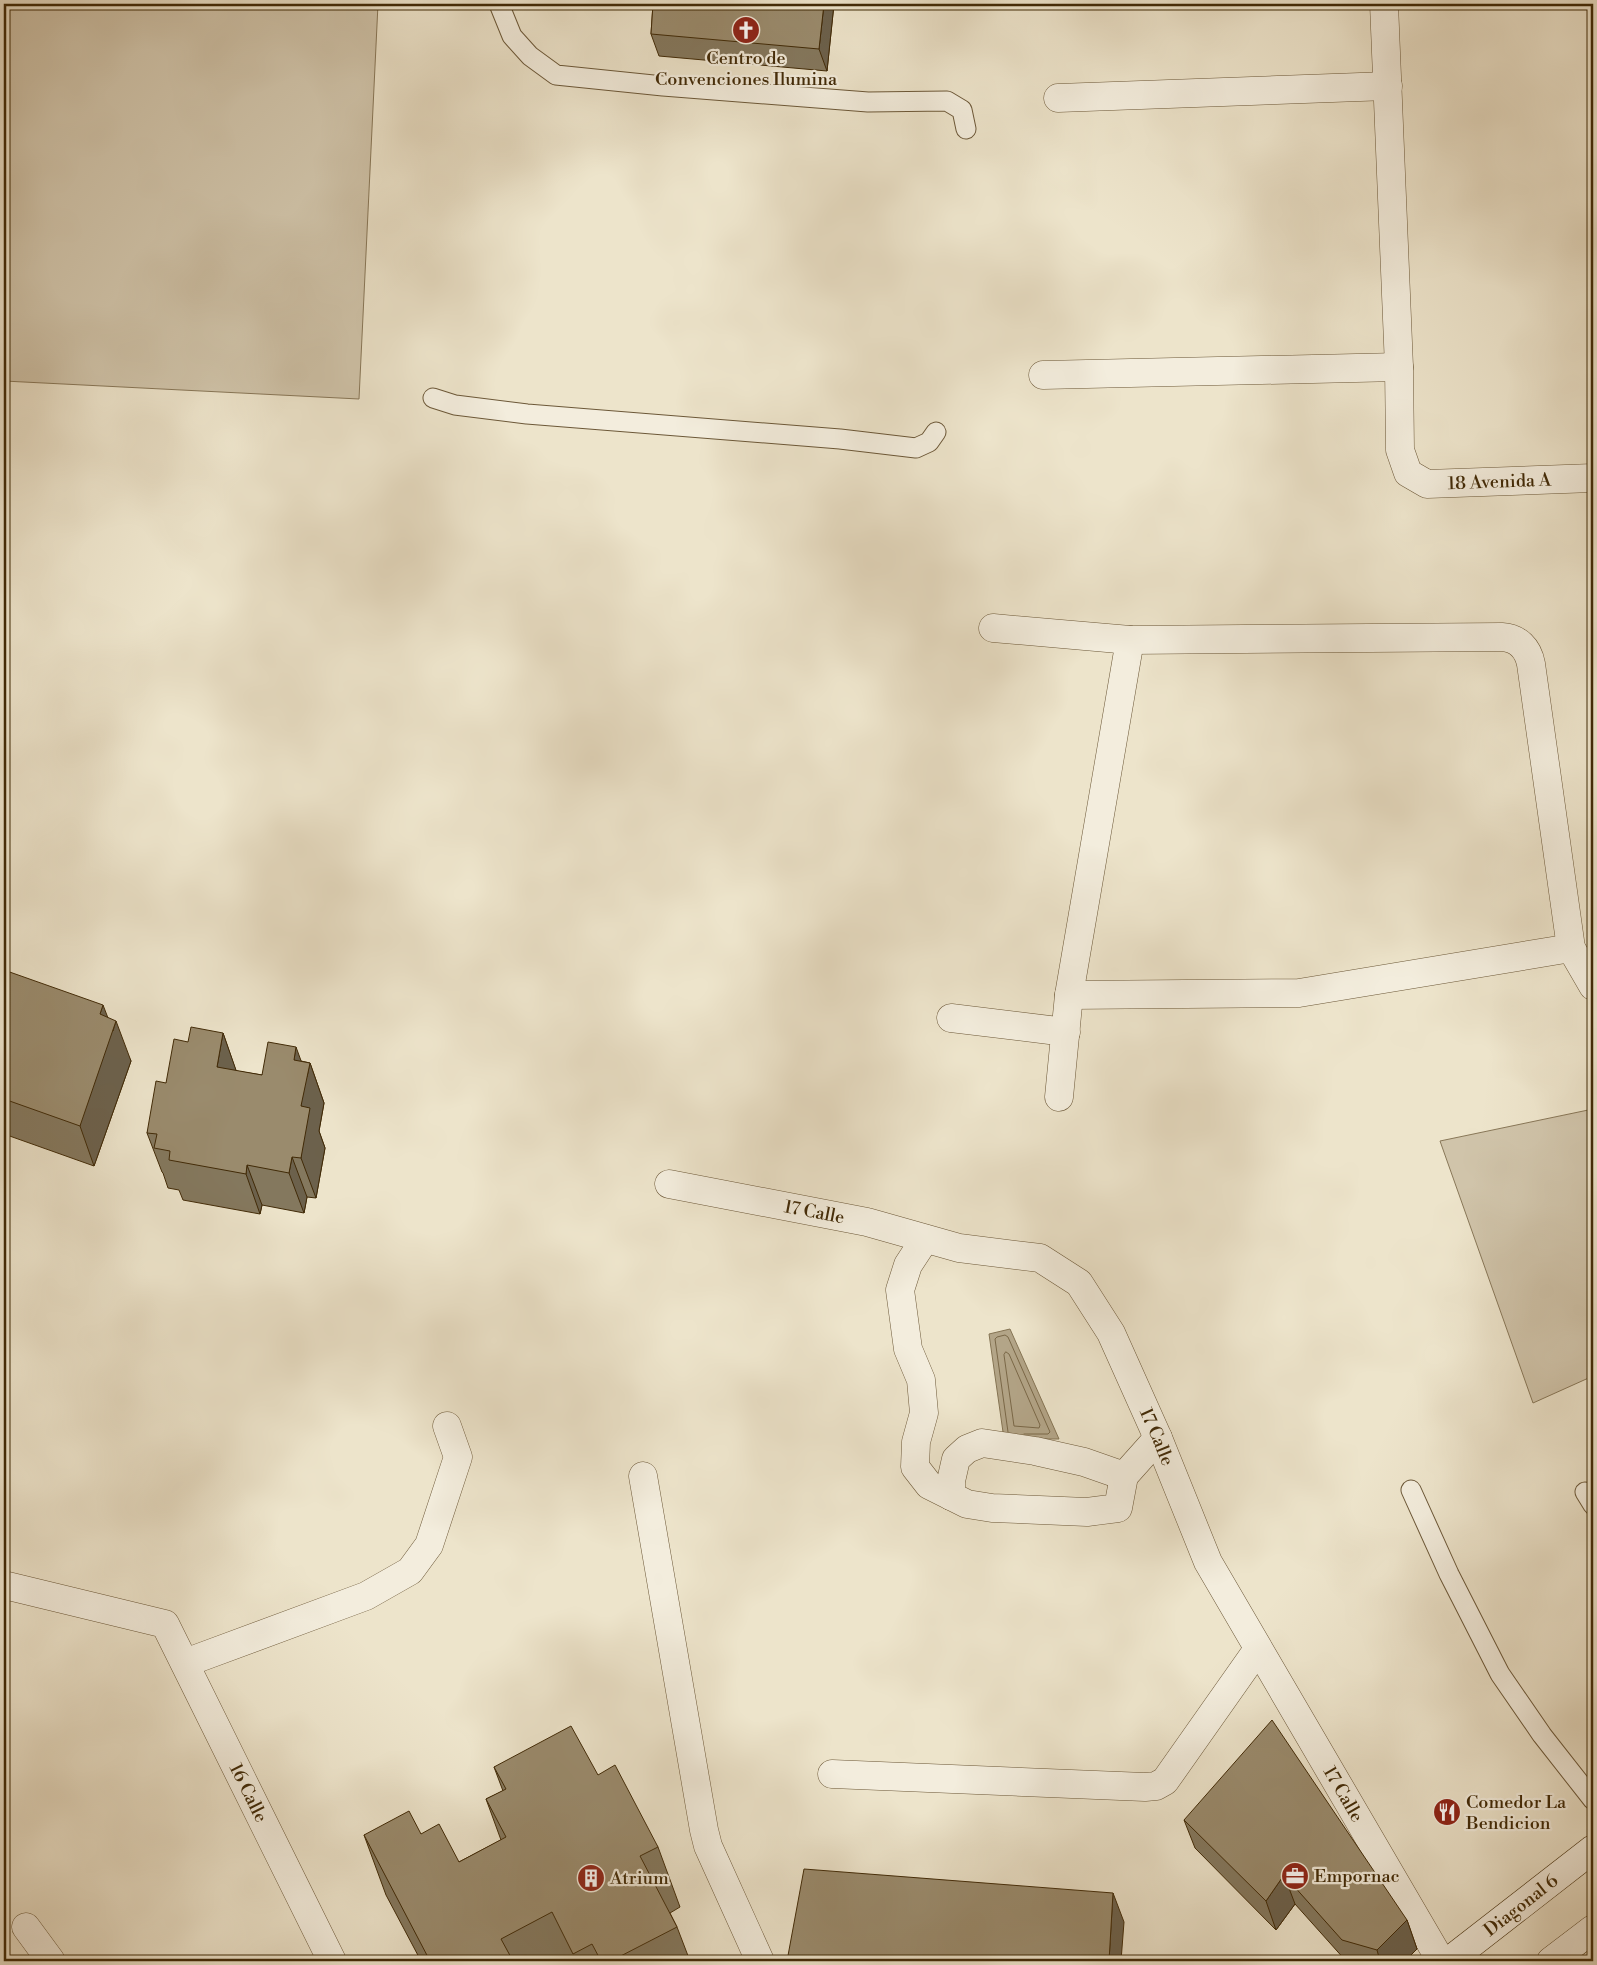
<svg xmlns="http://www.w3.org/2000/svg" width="1597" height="1965" font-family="'Libre Bodoni',serif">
<rect width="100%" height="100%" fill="#ede4cb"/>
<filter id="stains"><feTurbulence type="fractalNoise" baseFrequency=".004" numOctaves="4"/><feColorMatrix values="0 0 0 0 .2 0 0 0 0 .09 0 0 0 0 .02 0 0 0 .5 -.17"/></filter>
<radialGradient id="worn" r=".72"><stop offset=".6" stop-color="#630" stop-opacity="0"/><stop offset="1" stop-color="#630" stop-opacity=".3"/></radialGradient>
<g fill="#d0c4aa" stroke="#887758">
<path d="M4,4H378L359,399L4,381Z"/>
<path d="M1593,1109V1376L1533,1403L1440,1141Z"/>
</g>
<path fill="#b3a588" stroke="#857454" d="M1010,1329L1059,1439H1004L989,1334Z"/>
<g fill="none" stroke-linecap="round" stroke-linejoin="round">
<g stroke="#7a6848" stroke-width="1">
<path d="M1006,1352L1009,1354L1040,1425L1039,1428L1014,1426L1004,1355Z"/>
<path d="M1008,1432L995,1339L997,1337L1005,1335L1008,1337L1050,1432L1048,1434H1024"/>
</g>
<g stroke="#6c5838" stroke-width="21">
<g id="service">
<path d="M499,4L512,36L530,56L556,75L663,86L868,102L947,101L962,110L966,129"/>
<path d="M433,398L455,405L527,414L840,439L916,448L929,442L936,432"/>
<path d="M1411,1490L1449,1574L1500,1674L1542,1735L1593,1800"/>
<path d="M1585,1492L1593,1505"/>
</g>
</g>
<g stroke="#6c5838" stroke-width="29">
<g id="minor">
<path id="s1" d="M1384,4L1399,367L1400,450L1408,473L1427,484L1593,478"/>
<path d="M1058,98L1388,86"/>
<path d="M1043,375L1399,367"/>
<path d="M993,628L1130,640L1502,637C1518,638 1528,648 1531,664L1571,948L1593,986"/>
<path d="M1069,995L1299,993L1571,948"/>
<path d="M951,1018L1066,1032"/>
<path d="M1059,1097L1069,995L1130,640"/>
<path id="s2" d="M669,1184L867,1222L959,1248L1040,1258L1079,1283L1111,1333L1158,1438L1208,1562L1441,1961"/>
<path d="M925,1239L908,1265L900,1290L908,1349L921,1380L924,1413L916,1442L915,1467L929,1485L967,1504L992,1508L1087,1512L1118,1508L1124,1476L1158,1438"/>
<path d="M643,1476L704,1830L708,1846L760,1961"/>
<path d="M951,1496V1481L956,1459L967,1449L982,1443L1035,1451L1084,1462L1124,1476"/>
<path id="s3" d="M4,1585L165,1624L332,1961"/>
<path d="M185,1663L366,1596L410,1571L429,1545L458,1457L447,1426"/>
<path d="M832,1774L1145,1787L1156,1786L1165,1781L1258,1649"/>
<path d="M26,1927L51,1961"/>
</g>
</g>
<g stroke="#412a07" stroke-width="29">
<g id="secondary">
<path id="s4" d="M1449,1961L1593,1849"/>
<path d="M1551,1961L1593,1929"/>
</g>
</g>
<use href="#service" stroke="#f3eddd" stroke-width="19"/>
<use href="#minor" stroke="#f3eddd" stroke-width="28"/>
<use href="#secondary" stroke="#f3eddd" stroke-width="28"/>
</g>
<g fill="#84785e" stroke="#412a07">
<path d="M653,4H834L827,71L659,56L651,34Z"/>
<path d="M4,970L108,1018L131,1061L94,1166L4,1134Z"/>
<path d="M223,1033L236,1071L262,1075L301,1061L310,1063L324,1103L319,1131L325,1148L316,1198L307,1197L304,1213L262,1205L260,1214L183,1200L179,1190L168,1188L163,1173L162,1172L147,1133L166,1083Z"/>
<path d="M494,1767L598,1775L658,1847L680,1907L670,1913L677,1927L690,1961H421L386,1895L364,1835L421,1834L459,1862L501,1840L486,1799L503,1791Z"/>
<path d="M1184,1820L1407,1920L1417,1949L1405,1961H1346L1295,1904L1276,1930L1195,1848Z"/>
</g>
<g fill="#6c614c" stroke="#412a07">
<path d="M824,4H834L827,71L819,49Z"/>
<path d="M103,1005L113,1031L116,1021L131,1061L94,1166L80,1126L100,1014Z"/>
<path d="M223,1033L237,1073L217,1067Z"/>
<path d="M296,1047L307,1077L310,1063L324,1103L319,1131L325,1148L316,1198L301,1158V1106L294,1060Z"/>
<path d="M292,1157L307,1197L304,1213L289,1173Z"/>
<path d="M247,1165L262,1205L260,1214L246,1174Z"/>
<path d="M1284,1875L1295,1904L1276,1930L1266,1901Z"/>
<path d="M1113,1893L1124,1922L1121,1961H1109Z"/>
<path d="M1407,1920L1417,1949L1405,1961H1380L1377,1950Z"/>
</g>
<g fill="#9a8b6d" stroke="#412a07">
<path d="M653,4H824L819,49L651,34Z"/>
<path d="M4,970L103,1005L100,1014L116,1021L80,1126L4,1099Z"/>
<path d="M191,1027L223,1033L217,1067L262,1075L268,1042L296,1047L294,1060L310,1063L301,1106L310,1108L301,1158L292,1157L289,1173L247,1165L246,1174L169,1160L170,1151L154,1148L157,1134L147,1133L156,1081L166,1083L174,1039L188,1042Z"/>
<path d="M1272,1720L1407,1920L1377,1950L1342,1940L1284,1875L1266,1901L1184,1820Z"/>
<path d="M571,1726L598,1775L615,1765L658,1847L640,1856L677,1927L611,1961H601L592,1944L573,1954L552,1912L501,1939L513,1961H430L364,1835L409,1811L421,1834L439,1824L459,1862L506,1837L486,1799L506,1789L494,1767Z"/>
<path d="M804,1869L1113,1893L1109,1961H787Z"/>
</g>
<defs>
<g id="church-disc" transform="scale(1.4375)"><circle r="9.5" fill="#8f2418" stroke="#f3eddd"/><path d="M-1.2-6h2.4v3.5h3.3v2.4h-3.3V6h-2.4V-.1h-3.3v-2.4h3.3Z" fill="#fff"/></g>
<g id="restaurant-disc" transform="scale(1.4375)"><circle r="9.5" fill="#8f2418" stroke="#f3eddd"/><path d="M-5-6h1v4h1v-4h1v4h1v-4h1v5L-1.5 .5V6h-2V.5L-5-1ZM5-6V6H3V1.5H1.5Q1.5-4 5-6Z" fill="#fff"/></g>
<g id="office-disc" transform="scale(1.4375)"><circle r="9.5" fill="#8f2418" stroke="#f3eddd"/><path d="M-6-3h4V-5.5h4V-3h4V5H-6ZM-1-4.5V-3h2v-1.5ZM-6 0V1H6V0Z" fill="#fff"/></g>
<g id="building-disc" transform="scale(1.4375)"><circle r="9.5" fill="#8f2418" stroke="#f3eddd"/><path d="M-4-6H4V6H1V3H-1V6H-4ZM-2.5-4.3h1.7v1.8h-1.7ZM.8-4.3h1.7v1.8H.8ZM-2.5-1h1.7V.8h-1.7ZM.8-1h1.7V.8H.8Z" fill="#fff"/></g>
</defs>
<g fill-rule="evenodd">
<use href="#church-disc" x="746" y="30"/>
<use href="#restaurant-disc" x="1447" y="1812"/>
<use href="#office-disc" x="1295" y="1876"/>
<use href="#building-disc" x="591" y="1878"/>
</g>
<g text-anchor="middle" stroke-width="4.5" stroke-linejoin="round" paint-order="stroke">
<g font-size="18" fill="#412a07" stroke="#f3eddd" text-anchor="start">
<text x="746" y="64" text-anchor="middle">Centro de<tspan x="746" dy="21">Convenciones Ilumina</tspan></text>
<text x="1466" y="1808">Comedor La<tspan x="1466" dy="21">Bendicion</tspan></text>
<text x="1314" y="1882">Empornac</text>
<text x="610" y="1884">Atrium</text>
</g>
<g font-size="18" fill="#412a07" stroke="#f3eddd">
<text dy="6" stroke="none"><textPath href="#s1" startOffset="565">18 Avenida A</textPath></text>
<text dy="6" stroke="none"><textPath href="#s2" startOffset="148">17 Calle</textPath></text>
<text dy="6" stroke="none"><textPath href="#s2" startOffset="598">17 Calle</textPath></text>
<text dy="6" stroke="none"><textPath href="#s3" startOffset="354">16 Calle</textPath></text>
<text dy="6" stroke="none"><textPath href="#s2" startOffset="1002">17 Calle</textPath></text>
<text dy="6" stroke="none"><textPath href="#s4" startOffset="91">Diagonal 6</textPath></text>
</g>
</g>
<rect width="1597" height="1965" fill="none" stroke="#ede4cb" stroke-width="20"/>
<rect x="5" y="5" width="1587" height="1955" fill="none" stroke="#412a07" stroke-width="2.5"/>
<rect x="10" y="10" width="1577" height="1945" fill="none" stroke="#412a07"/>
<rect width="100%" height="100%" filter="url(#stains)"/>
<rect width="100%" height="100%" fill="url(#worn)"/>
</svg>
